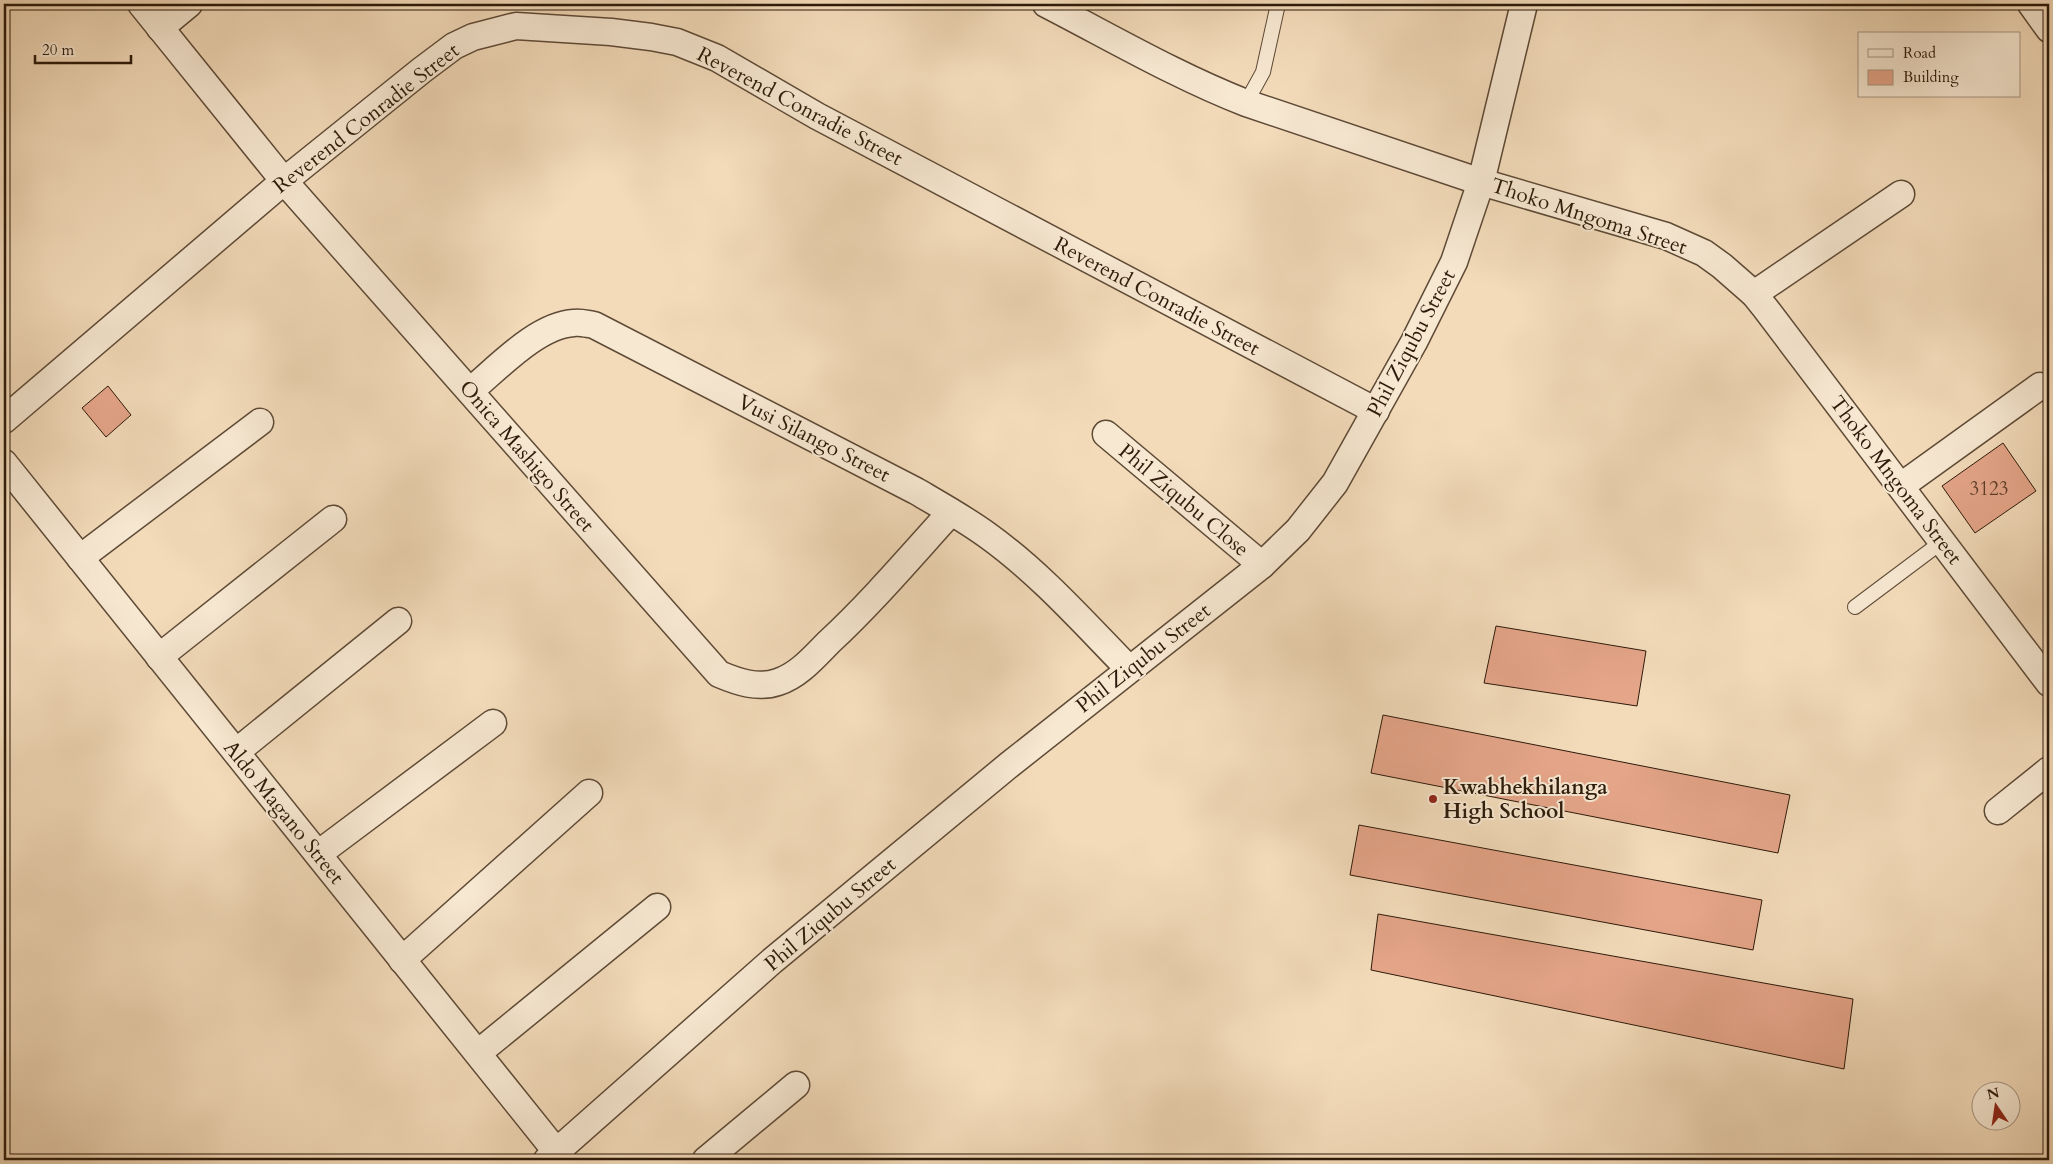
<svg xmlns="http://www.w3.org/2000/svg" width="2053" height="1164" font-family="Cardo,serif">
<rect width="100%" height="100%" fill="#f3dbba"/>
<filter id="stains"><feTurbulence type="fractalNoise" baseFrequency=".004" numOctaves="4"/><feColorMatrix values="0 0 0 0 .2 0 0 0 0 .09 0 0 0 0 .02 0 0 0 .5 -.17"/></filter>
<radialGradient id="worn" r=".72"><stop offset=".6" stop-color="#630" stop-opacity="0"/><stop offset="1" stop-color="#630" stop-opacity=".3"/></radialGradient>
<g fill="#e5a589" stroke="#2d1a0a">
<path d="M108,386L131,415L106,437L82,408Z"/>
<path d="M2003,443L2036,491L1975,533L1942,486Z"/>
<path d="M1496,626L1646,651L1637,706L1484,683Z"/>
<path d="M1383,715L1790,795L1778,853L1371,773Z"/>
<path d="M1359,825L1762,900L1753,950L1350,875Z"/>
<path d="M1378,914L1853,999L1844,1069L1371,970Z"/>
</g>
<g fill="none" stroke-linecap="round" stroke-linejoin="round">
<g stroke="#5e4a36" stroke-width="16">
<g id="service">
<path d="M1246,103L1263,72L1278,4"/>
<path d="M1855,607L1943,541"/>
</g>
</g>
<g stroke="#5e4a36" stroke-width="29">
<g id="minor">
<path d="M141,4L284,181L719,674C738,682 758,689 778,682C799,675 814,657 829,642C873,601 911,556 951,512"/>
<path d="M1046,4C1112,38 1177,76 1246,103L1481,182L1666,236L1704,253L1722,266L1754,294L1766,309L2049,683"/>
<path d="M2031,4L2049,29"/>
<path d="M160,28L189,4"/>
<path d="M1754,294L1901,194"/>
<path d="M470,391C498,368 537,325 574,323C580,322 587,324 594,325L916,491C940,505 965,519 987,535C1040,573 1084,623 1129,669"/>
<path d="M4,420L284,181L422,70L454,46L473,37L516,26L611,32L651,37L677,42L717,58L817,116L1376,411"/>
<path d="M1106,434L1262,565"/>
<path d="M4,463L563,1160"/>
<path d="M1901,486L2040,386"/>
<path d="M80,558L260,422"/>
<path d="M159,657L333,519"/>
<path d="M236,752L398,621"/>
<path d="M1998,811L2049,770"/>
<path d="M318,854L493,723"/>
<path d="M402,960L589,793"/>
<path d="M478,1053L657,907"/>
<path d="M547,1160L772,961L1009,765L1262,565L1298,530L1335,483L1414,342L1454,262L1481,182L1524,4"/>
<path d="M706,1160L796,1085"/>
</g>
</g>
<use href="#service" stroke="#f7e8d2" stroke-width="14"/>
<use href="#minor" stroke="#f7e8d2" stroke-width="26"/>
</g>
<circle fill="#8f2418" stroke="#f7e8d2" stroke-width="2" cx="1433" cy="799" r="5"/>
<g text-anchor="middle" stroke-width="4" stroke-linejoin="round" paint-order="stroke">
<g font-size="19" fill="#5b3d2a">
<text x="1989" y="495">3123</text>
</g>
<g font-size="21" fill="#2d1a0a" stroke="#f7e8d2">
<text transform="translate(800 106) rotate(28)" y="7">Reverend Conradie Street</text>
<text transform="translate(366 118) rotate(-38)" y="7">Reverend Conradie Street</text>
<text transform="translate(1589 216) rotate(18)" y="7">Thoko Mngoma Street</text>
<text transform="translate(1157 296) rotate(28)" y="7">Reverend Conradie Street</text>
<text transform="translate(1411 343) rotate(-62)" y="7">Phil Ziqubu Street</text>
<text transform="translate(814 438) rotate(27)" y="7">Vusi Silango Street</text>
<text transform="translate(527 456) rotate(49)" y="7">Onica Mashigo Street</text>
<text transform="translate(1896 480) rotate(53)" y="7">Thoko Mngoma Street</text>
<text transform="translate(1184 500) rotate(40)" y="7">Phil Ziqubu Close</text>
<text transform="translate(1143 658) rotate(-38)" y="7">Phil Ziqubu Street</text>
<text transform="translate(284 812) rotate(51)" y="7">Aldo Magano Street</text>
<text transform="translate(830 914) rotate(-40)" y="7">Phil Ziqubu Street</text>
</g>
<g font-size="21" font-weight="bold" fill="#2d1a0a" stroke="#f7e8d2" text-anchor="start">
<text x="1443" y="794">Kwabhekhilanga<tspan x="1443" dy="24">High School</tspan></text>
</g>
</g>
<rect width="2053" height="1164" fill="none" stroke="#f3dbba" stroke-width="20"/>
<rect x="5" y="5" width="2043" height="1154" fill="none" stroke="#2d1a0a" stroke-width="2.5"/>
<rect x="10" y="10" width="2033" height="1144" fill="none" stroke="#2d1a0a"/>
<rect x="1858" y="32" width="162" height="65" fill="#f7e8d2" stroke="#a69682"/>
<rect x="1868" y="49" width="25" height="8" fill="#f7e8d2" stroke="#a69682"/>
<text x="1903" y="58" font-size="15" fill="#2d1a0a">Road</text>
<rect x="1868" y="70" width="25" height="15" fill="#e5a589" stroke="#a69682"/>
<text x="1903" y="82" font-size="15" fill="#2d1a0a">Building</text>
<g transform="translate(1996 1106) rotate(347)"><circle r="24" fill="#f7e8d2" stroke="#a69682"/>
<path d="M0-4L9 19L0 12L-9 19Z" fill="#8f2418"/>
<text y="-8" font-size="14" font-weight="bold" text-anchor="middle" fill="#2d1a0a">N</text>
</g>
<path d="M35 55v8h96v-8" fill="none" stroke="#2d1a0a" stroke-width="2.5"/>
<text x="42" y="55" font-size="15" fill="#2d1a0a" stroke="#f7e8d2" stroke-width="4" paint-order="stroke">20 m</text>
<rect width="100%" height="100%" filter="url(#stains)"/>
<rect width="100%" height="100%" fill="url(#worn)"/>
</svg>
